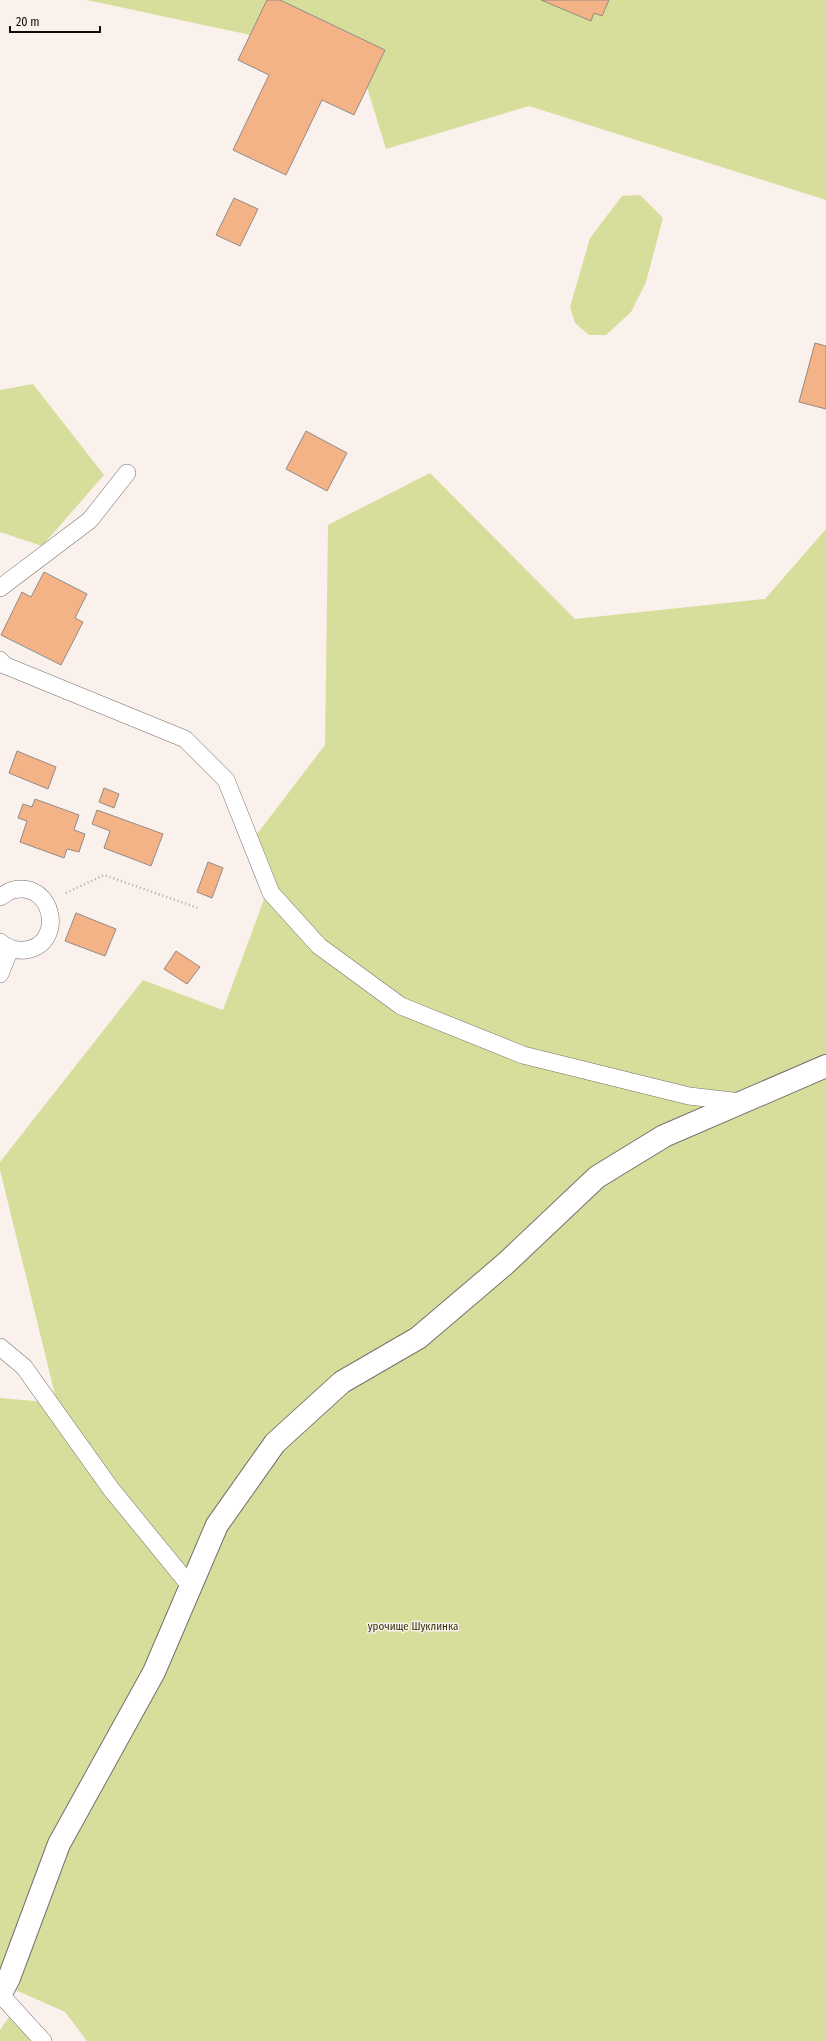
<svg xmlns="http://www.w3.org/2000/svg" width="826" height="2041" font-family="'Fira Sans Condensed',sans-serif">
<rect width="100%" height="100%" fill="#faf1ec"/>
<g fill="#d7de9c">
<path d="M87,0H826V200L529,106L386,149L358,58Z"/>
<path d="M640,195L663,218L646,282L631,312L606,335H589L575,323L570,307L590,238L622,196Z"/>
<path d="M33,384L104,475L42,546L0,532V390Z"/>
<path d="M430,473L575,619L765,599L826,529V2041H87L65,2012L0,1983V1398L57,1403L0,1170V1162L143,980L223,1010L273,875L257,834L325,745L328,525Z"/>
<path d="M9,2017L32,2041H0V2030Z"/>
</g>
<g fill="#f4b287" stroke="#938b86">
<path d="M267,0H280L385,50L354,115L322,100L286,175L233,150L269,75L238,60Z"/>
<path d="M541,0H609L602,16L594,13L591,21Z"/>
<path d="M234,198L258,209L240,246L216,235Z"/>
<path d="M815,343L826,346V409L799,402Z"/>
<path d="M306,431L347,453L327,491L286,469Z"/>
<path d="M44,572L87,594L75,618L83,622L61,665L1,635L22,592L31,597Z"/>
<path d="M17,751L56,767L48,789L9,773Z"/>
<path d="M104,788L119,794L114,808L99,802Z"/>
<path d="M35,799L79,815L74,830L85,834L79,852L67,849L64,858L20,842L27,821L18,818L23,804L32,807Z"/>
<path d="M97,810L163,834L151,866L104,848L110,831L92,824Z"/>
<path d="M208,862L223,868L212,898L197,892Z"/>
<path d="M76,913L116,929L105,956L65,941Z"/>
<path d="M176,951L200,967L187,984L164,969Z"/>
</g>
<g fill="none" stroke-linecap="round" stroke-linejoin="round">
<g stroke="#776f6b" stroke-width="18">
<g id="lane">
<path d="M0,588L90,520L127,473"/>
<path d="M0,660L4,665L185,739L226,780L271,893L319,946L401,1006L523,1055L689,1096L741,1102"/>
<path d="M0,897C4,895 9,891 13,890C54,880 66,945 25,950C16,951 8,949 0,942"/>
<path d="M0,974L10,949"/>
<path d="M0,1347L24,1367L111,1489L191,1587"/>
<path d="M0,1994L43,2041"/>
</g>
</g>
<g stroke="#776f6b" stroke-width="24">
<path id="street" d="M0,1995L9,1978L59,1844L154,1672L217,1525L275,1443L342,1382L418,1338L505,1264L597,1177L664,1136L826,1066"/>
</g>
<path stroke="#afa8a4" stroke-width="2.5" stroke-dasharray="1 3" stroke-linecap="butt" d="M66,893L104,875L198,908"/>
<use href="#lane" stroke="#fff" stroke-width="17"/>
<use href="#street" stroke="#fff" stroke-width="22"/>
</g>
<g text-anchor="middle" stroke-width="3" stroke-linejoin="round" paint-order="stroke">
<g font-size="11" fill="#33350c" stroke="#faf1ec">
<text x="413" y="1630">урочище Шуклинка</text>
</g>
</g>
<path d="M10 26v6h90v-6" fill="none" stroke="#0e0b09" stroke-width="2"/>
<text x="16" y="26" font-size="12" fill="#0e0b09" stroke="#faf1ec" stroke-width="3" paint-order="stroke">20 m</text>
</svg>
